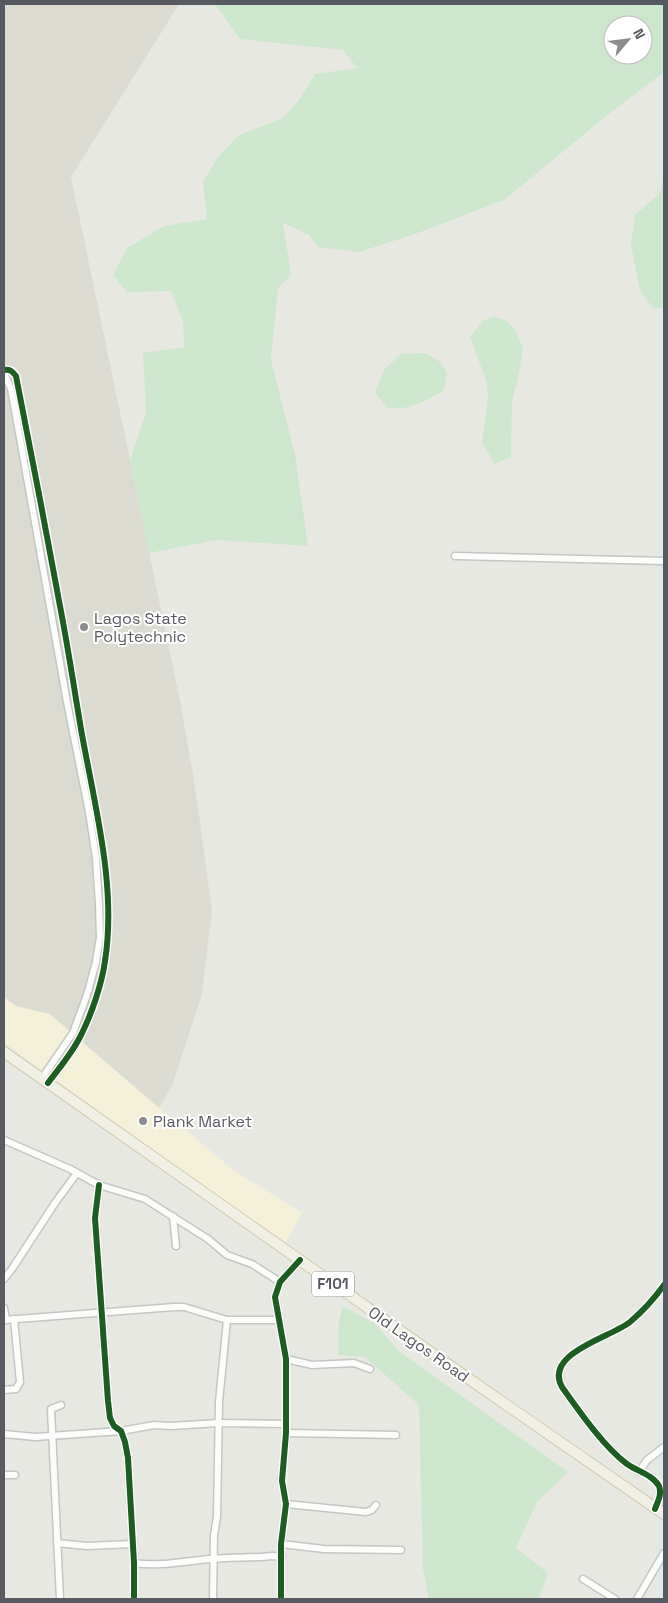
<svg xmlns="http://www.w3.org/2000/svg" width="668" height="1603" font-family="'Space Grotesk',sans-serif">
<rect width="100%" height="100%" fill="#e8e8e2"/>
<path fill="#f5f0d8" d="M4,997L16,1006L50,1014L233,1170L302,1213L285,1244L4,1043Z"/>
<path fill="#dbdbd1" d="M4,4H179L71,177L180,701L194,780L212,910L202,994L172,1086L159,1108L50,1014L16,1006L4,997Z"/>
<g fill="#cde7cc" fill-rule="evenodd">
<path d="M215,4H664V72L610,113L504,200L415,234L359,252L318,247L309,235L283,223L291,275L278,288L271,360L295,455L308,546L216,540L149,553L130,460L146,413L143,353L184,347L183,321L171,291L127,292L113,275L127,248L164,226L207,219L203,182L218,157L239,135L283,118L299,100L315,74L357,68L343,50L240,39ZM613,25H643V55H613Z"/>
<path d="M664,176V308H653L640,291L631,245L635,215L660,193Z"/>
<path d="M493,317L506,320L516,331L523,349L519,374L512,401L511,457L495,464L482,443L488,399L487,383L470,337L483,321Z"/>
<path d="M425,353L438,360L447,372L444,390C425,402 411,410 388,408L375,393L384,370L401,354Z"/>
<path d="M343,1306L375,1324L400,1352L568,1472L537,1502L516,1548L548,1573L539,1599H429L423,1569L419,1405L365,1357L338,1355L339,1322Z"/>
</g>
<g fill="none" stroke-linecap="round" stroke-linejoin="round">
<g stroke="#c4c6c4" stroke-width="9">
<g id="minor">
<path d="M4,370C10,369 12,371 16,376C31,453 46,529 60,606C68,647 74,688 81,729C94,803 117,886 105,961C102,983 92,1013 82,1033C74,1051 60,1067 48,1083"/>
<path d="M4,373L11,389L16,416L67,702L89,812L96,858L99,904L100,937L96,962L87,995L73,1033L42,1078"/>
<path d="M455,556L664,561"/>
<path d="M4,1140L70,1169L99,1185L145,1199L208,1239L227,1255L252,1264L280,1282"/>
<path d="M99,1185L95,1218L108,1401L110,1418L114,1426L121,1431L125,1442L128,1458L134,1563V1599"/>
<path d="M173,1216L176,1246"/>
<path d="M4,1279L12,1269L55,1203L77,1173"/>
<path d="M4,1308L6,1320"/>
<path d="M4,1320L174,1307H184L227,1320H279"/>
<path d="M286,1359L312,1365L354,1363L370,1369"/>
<path d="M4,1390L16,1389L20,1382L14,1319"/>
<path d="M286,1433L396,1435"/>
<path d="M4,1434L35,1437L121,1431L154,1425L171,1426L218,1423L286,1424"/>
<path d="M639,1472L647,1460L664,1447"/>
<path d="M4,1475H15"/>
<path d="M286,1504L366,1512L372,1510L376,1505"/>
<path d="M655,1509C658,1501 662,1494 659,1486C653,1475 637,1471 627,1464C604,1447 579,1411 562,1387C543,1353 612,1337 630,1322C643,1311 654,1299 664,1285"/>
<path d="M57,1543L87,1546L132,1544"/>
<path d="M281,1544L324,1549L401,1550"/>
<path d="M134,1563C160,1567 186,1561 211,1559C232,1557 253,1558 273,1556L282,1557"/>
<path d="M583,1579L615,1599"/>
<path d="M60,1599L51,1409L61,1405"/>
<path d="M213,1599L214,1535L217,1517L219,1402L227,1320"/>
<path d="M281,1599V1544L286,1504L282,1481L286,1433V1359L275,1297L280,1282L300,1260"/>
<path d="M637,1599L664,1553"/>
</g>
</g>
<g stroke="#d3caad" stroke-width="12">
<path id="primary" d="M4,1052L459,1372L664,1514"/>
</g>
<use href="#minor" stroke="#fcfcfb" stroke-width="6"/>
<use href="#primary" stroke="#f1f0e5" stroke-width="10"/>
<g stroke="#fff" stroke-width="9">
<g id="cycleway">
<path d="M4,370C10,369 12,371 16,376C31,453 46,529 60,606C68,647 74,688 81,729C94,803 117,886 105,961C102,983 92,1013 82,1033C74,1051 60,1067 48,1083"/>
<path d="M99,1185L95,1218L108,1401L110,1418L114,1426L121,1431L125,1442L128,1458L134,1563V1599"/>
<path d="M655,1509C658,1501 662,1494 659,1486C653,1475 637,1471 627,1464C604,1447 579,1411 562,1387C543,1353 612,1337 630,1322C643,1311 654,1299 664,1285"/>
<path d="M281,1599V1544L286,1504L282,1481L286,1433V1359L275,1297L280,1282L300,1260"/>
</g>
</g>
<use href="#cycleway" stroke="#1b5e20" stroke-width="6"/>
</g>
<g fill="#8a8c8e" stroke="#fff" stroke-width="2">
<circle cx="84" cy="627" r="5"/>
<circle cx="143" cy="1121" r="5"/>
</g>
<g text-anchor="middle" stroke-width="4" stroke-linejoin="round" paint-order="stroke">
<rect fill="#fff" stroke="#898c90" stroke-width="1" x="312" y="1271.5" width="42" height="25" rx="4"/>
<g font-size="15" font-weight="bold" fill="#575b61">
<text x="333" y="1289">F101</text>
</g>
<g font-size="16" fill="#575b61" stroke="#fff" text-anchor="start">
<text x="94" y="624">Lagos State<tspan x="94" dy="18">Polytechnic</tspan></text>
<text x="153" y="1127">Plank Market</text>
</g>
<g font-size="16" fill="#575b61" stroke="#fff">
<text transform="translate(419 1344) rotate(35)" y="6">Old Lagos Road</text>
</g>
</g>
<rect width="668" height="1603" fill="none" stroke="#575b61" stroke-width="10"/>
<g transform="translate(628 40) rotate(62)"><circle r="24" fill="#ffffff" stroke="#bcbdc0"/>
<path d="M0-4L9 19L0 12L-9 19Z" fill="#8a8c8e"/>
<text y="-8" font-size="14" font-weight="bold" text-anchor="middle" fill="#575b61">N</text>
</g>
</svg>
